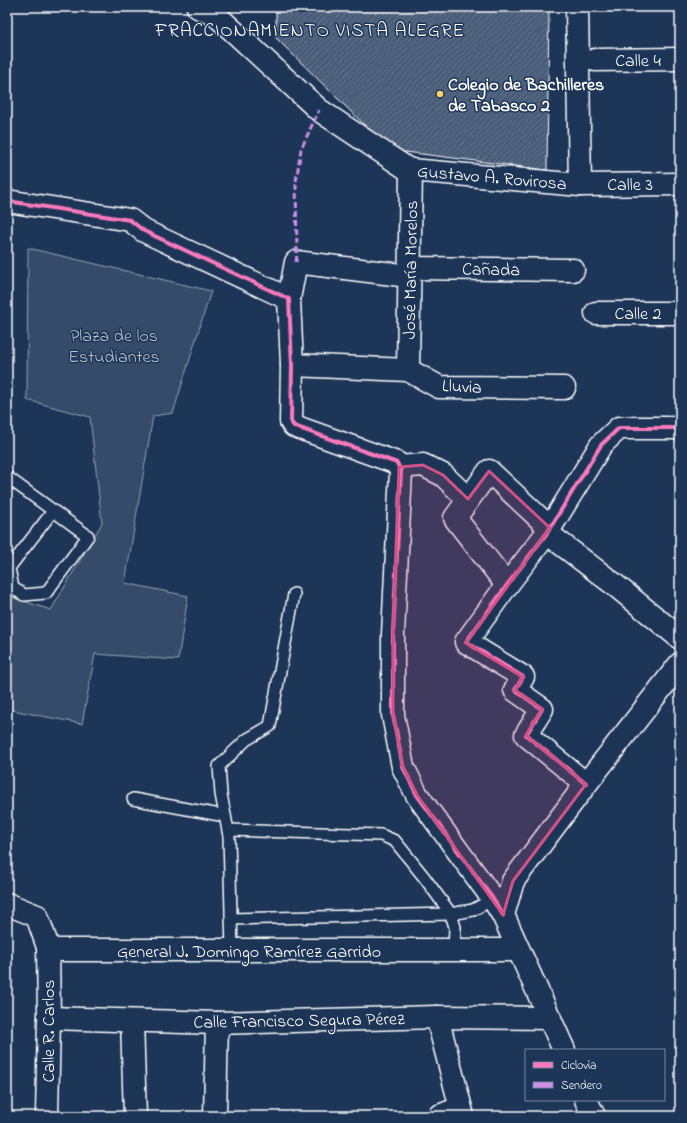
<svg xmlns="http://www.w3.org/2000/svg" width="687" height="1123" font-family="'Indie Flower',sans-serif">
<defs>
<pattern id="building-hatch" width="6" height="6" patternUnits="userSpaceOnUse"><rect width="6" height="6" fill="#4a5d79"/><path d="M-1 1l2-2M0 6l6-6M5 7l2-2" fill="none" stroke="#65758d"/></pattern>
</defs>
<rect width="100%" height="100%" fill="#1d3557"/>
<filter id="ink" filterUnits="userSpaceOnUse"><feTurbulence type="fractalNoise" baseFrequency=".025" numOctaves="2"/><feDisplacementMap in="SourceGraphic" scale="8" xChannelSelector="R" yChannelSelector="G"/><feConvolveMatrix kernelMatrix="1 2 1 2 8 2 1 2 1" color-interpolation-filters="sRGB"/></filter>
<g filter="url(#ink)">
<path fill="#364b69" stroke="#9aa5b4" d="M28,248L211,291L173,413L153,416L125,583L188,596L178,660L95,654L82,724L7,709V596L51,610L102,523L90,417L27,400Z"/>
<path fill="url(#building-hatch)" stroke="#fff" d="M276,7H549L547,170L390,150L276,38Z"/>
<g fill="none" stroke-linecap="round" stroke-linejoin="round">
<g stroke="#fff" stroke-width="14">
<g id="service">
<path d="M7,477L88,536L46,593L24,595L13,588L9,568L53,511"/>
<path d="M133,799L225,816"/>
<path d="M228,830L381,835L395,841L424,877L451,914L455,927L454,951"/>
<path d="M231,919L451,914L473,910L493,899"/>
<path d="M232,951L229,836L221,794L219,766L246,740L270,726L294,594"/>
</g>
</g>
<g stroke="#fff" stroke-width="25">
<g id="minor">
<path d="M198,7L217,16L319,110L406,168L411,170L580,185L680,184"/>
<path d="M577,7L580,185"/>
<path d="M595,60L680,59"/>
<path d="M7,201L130,220L144,231L289,299L292,365L291,422L294,426L397,463L401,471L393,634V715L403,767L417,795L493,899L503,915"/>
<path d="M410,268L573,270"/>
<path d="M289,299L296,262L409,276"/>
<path d="M596,313H680"/>
<path d="M292,365L408,370L439,387L564,388"/>
<path d="M408,370L411,170"/>
<path d="M399,467L423,465L443,475L468,499"/>
<path d="M547,533L615,585L680,638"/>
<path d="M507,585L455,518L489,471L550,528"/>
<path d="M586,784L526,735L542,709L515,690L523,677L466,642L507,585L547,533L601,445L619,428H680"/>
<path d="M7,904L37,916L49,950H518"/>
<path d="M437,1017L463,1116"/>
<path d="M49,1018L217,1023L437,1017L550,1018"/>
<path d="M132,1021L135,1116"/>
<path d="M564,1050L503,915L513,881L586,784L680,664"/>
<path d="M586,1100L594,1116"/>
<path d="M47,1116L49,1018L48,946"/>
<path d="M215,1116L217,1023"/>
<path d="M439,1116L460,1108"/>
</g>
</g>
<use href="#service" stroke="#1d3557" stroke-width="11"/>
<use href="#minor" stroke="#1d3557" stroke-width="22"/>
<path stroke="#ce8fe9" stroke-width="3" stroke-dasharray="6 3" stroke-linecap="butt" d="M296,262L297,255L296,182L301,149L319,110"/>
<g stroke="#1d3557" stroke-width="6">
<g id="cycleway">
<path d="M7,201L130,220L144,231L289,299L292,365L291,422L294,426L397,463L401,471L393,634V715L403,767L417,795L493,899L503,915"/>
<path d="M586,784L526,735L542,709L515,690L523,677L466,642L507,585L547,533L601,445L619,428H680"/>
</g>
</g>
<use href="#cycleway" stroke="#fd7abc" stroke-width="4"/>
</g>
</g>
<path fill="#d15284" fill-opacity="0.2" stroke="#d15284" stroke-width="3" stroke-linejoin="round" d="M423,465L443,475L468,499L489,471L550,528L466,643L523,677L515,690L542,709L526,735L586,784L513,881L503,915L417,795L403,767L393,715V634L399,467Z"/>
<circle fill="#ffd166" stroke="#1d3557" stroke-width="1.5" cx="440" cy="94" r="4"/>
<g text-anchor="middle" stroke-width="3" stroke-linejoin="round" paint-order="stroke">
<g font-size="18" fill="#fff" stroke="#1d3557">
<text x="638" y="66">Calle 4</text>
<text transform="translate(492 177) rotate(5)" y="6">Gustavo A. Rovirosa</text>
<text x="630" y="190">Calle 3</text>
<text transform="translate(491 269) rotate(1)" y="6">Cañada</text>
<text transform="translate(410 270) rotate(-89)" y="6">José María Morelos</text>
<text x="638" y="319">Calle 2</text>
<text transform="translate(462 386) rotate(3)" y="6">Lluvia</text>
<text x="249" y="957">General J. Domingo Ramírez Garrido</text>
<text transform="translate(299 1020) rotate(-1)" y="6">Calle Francisco Segura Pérez</text>
<text transform="translate(48 1031) rotate(-90)" y="6">Calle R. Carlos</text>
</g>
<g font-size="18" font-weight="bold" fill="#fff" stroke="#1d3557" text-anchor="start">
<text x="448" y="90">Colegio de Bachilleres<tspan x="448" dy="21">de Tabasco 2</tspan></text>
</g>
<g font-size="18" fill="#b9c0ca" stroke="#1d3557">
<text x="114" y="341">Plaza de los<tspan x="114" dy="21">Estudiantes</tspan></text>
</g>
<g font-size="19" letter-spacing="1" fill="#fff" stroke="#1d3557">
<text x="310" y="36">FRACCIONAMIENTO VISTA ALEGRE</text>
</g>
</g>
<rect width="687" height="1123" fill="none" stroke="#1d3557" stroke-width="24"/>
<rect x="12" y="12" width="663" height="1099" fill="none" stroke="#fff" stroke-width="1.5" filter="url(#ink)"/>
<rect x="525" y="1049" width="140" height="52" fill="#1d3557" stroke="#77869a"/>
<rect x="533" y="1062" width="20" height="6" fill="#fd7abc" stroke="#77869a"/>
<text x="561" y="1069" font-size="12" fill="#ffffff">Ciclovía</text>
<rect x="533" y="1082" width="20" height="6" fill="#ce8fe9" stroke="#77869a"/>
<text x="561" y="1089" font-size="12" fill="#ffffff">Sendero</text>
</svg>
